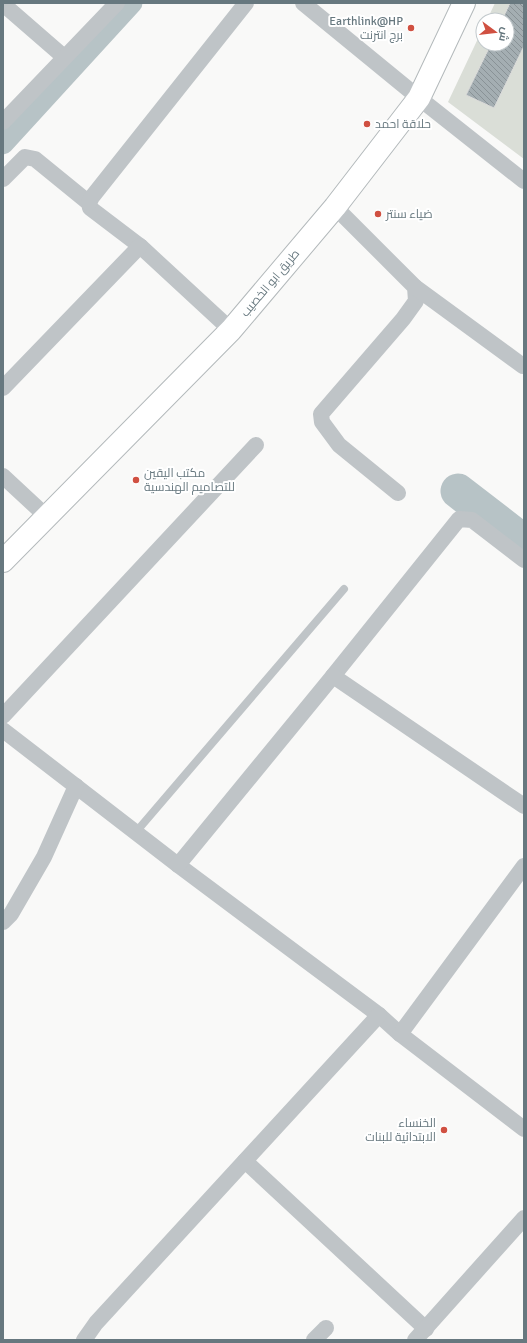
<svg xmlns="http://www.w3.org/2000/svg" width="527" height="1343" font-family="Signika,Cairo,sans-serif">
<defs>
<pattern id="building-back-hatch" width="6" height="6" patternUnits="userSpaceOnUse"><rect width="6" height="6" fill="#a4aeb2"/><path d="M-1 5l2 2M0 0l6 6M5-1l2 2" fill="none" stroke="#899296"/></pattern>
</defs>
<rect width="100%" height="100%" fill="#f9f9f8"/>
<path fill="#daded7" d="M495,3H524V159L448,102L483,28V44H507V20H487Z"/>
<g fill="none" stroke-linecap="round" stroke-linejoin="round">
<path stroke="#b7c3c6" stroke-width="21" d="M3,144L132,3"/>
<path stroke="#b7c3c6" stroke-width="35" d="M458,491L524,542"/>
</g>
<path fill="url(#building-back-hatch)" stroke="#dbdbda" d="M510,3H524V46L494,108L466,95L491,44H507V20H502Z"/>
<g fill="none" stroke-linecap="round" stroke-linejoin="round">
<g stroke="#b3b9bb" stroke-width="24">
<path id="primary" d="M3,561L231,330L335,207L419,98L464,3"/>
</g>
<path stroke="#bfc4c7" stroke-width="8" d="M136,832L344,589"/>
<g stroke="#bfc4c7" stroke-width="16">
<path d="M303,3L419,98L524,181"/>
<path d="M3,4L64,57"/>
<path d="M3,122L117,3"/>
<path d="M3,179L25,157L35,159L89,203L90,208L140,246L231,330"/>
<path d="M89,203L92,197L246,3"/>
<path d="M335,207L415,287L416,301L403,319L321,414L322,422L339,445L398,493"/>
<path d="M415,287L523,366"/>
<path d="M3,388L140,246"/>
<path d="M3,476L47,517"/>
<path d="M333,676L459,519L472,520L524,560"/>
<path d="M3,716L256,445"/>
<path d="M3,730L178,865L379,1015L400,1034L524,1129"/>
<path d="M178,865L333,676L524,806"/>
<path d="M3,922L11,914L44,857L76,786"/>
<path d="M400,1034L524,866"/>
<path d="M245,1161L426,1329"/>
<path d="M84,1340L96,1323L379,1015"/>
<path d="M314,1340L326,1328"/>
<path d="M415,1340L524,1218"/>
</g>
<use href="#primary" stroke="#fff" stroke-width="22"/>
</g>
<g fill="#d05041" stroke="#fff" stroke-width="1.5">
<circle cx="411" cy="28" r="4"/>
<circle cx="367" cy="124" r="4"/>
<circle cx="378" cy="214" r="4"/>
<circle cx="136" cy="480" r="4"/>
<circle cx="444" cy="1130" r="4"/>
</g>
<g text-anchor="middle" stroke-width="4" stroke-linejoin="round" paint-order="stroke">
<g font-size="12" fill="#67787f" stroke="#fff" text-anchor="start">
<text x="403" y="25" text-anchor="end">Earthlink@HP<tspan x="403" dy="14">برج انترنت</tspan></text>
<text x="375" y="128">حلاقة احمد</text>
<text x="386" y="218">ضياء سنتر</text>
<text x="144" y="477">مكتب اليقين<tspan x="144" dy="14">للتصاميم الهندسية</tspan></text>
<text x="436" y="1127" text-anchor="end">الخنساء<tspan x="436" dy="14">الابتدائية للبنات</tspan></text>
</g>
<g font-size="12" fill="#67787f" stroke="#fff">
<text transform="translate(270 283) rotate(-50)" y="4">طريق ابو الخصيب</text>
</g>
</g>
<rect width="527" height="1343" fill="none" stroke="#67787f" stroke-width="8"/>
<g transform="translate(495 32) rotate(105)"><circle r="19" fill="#ffffff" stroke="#c2c9cc"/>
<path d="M0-3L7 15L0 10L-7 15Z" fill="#d05041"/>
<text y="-6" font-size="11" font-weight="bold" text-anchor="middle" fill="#67787f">ش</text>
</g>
</svg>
